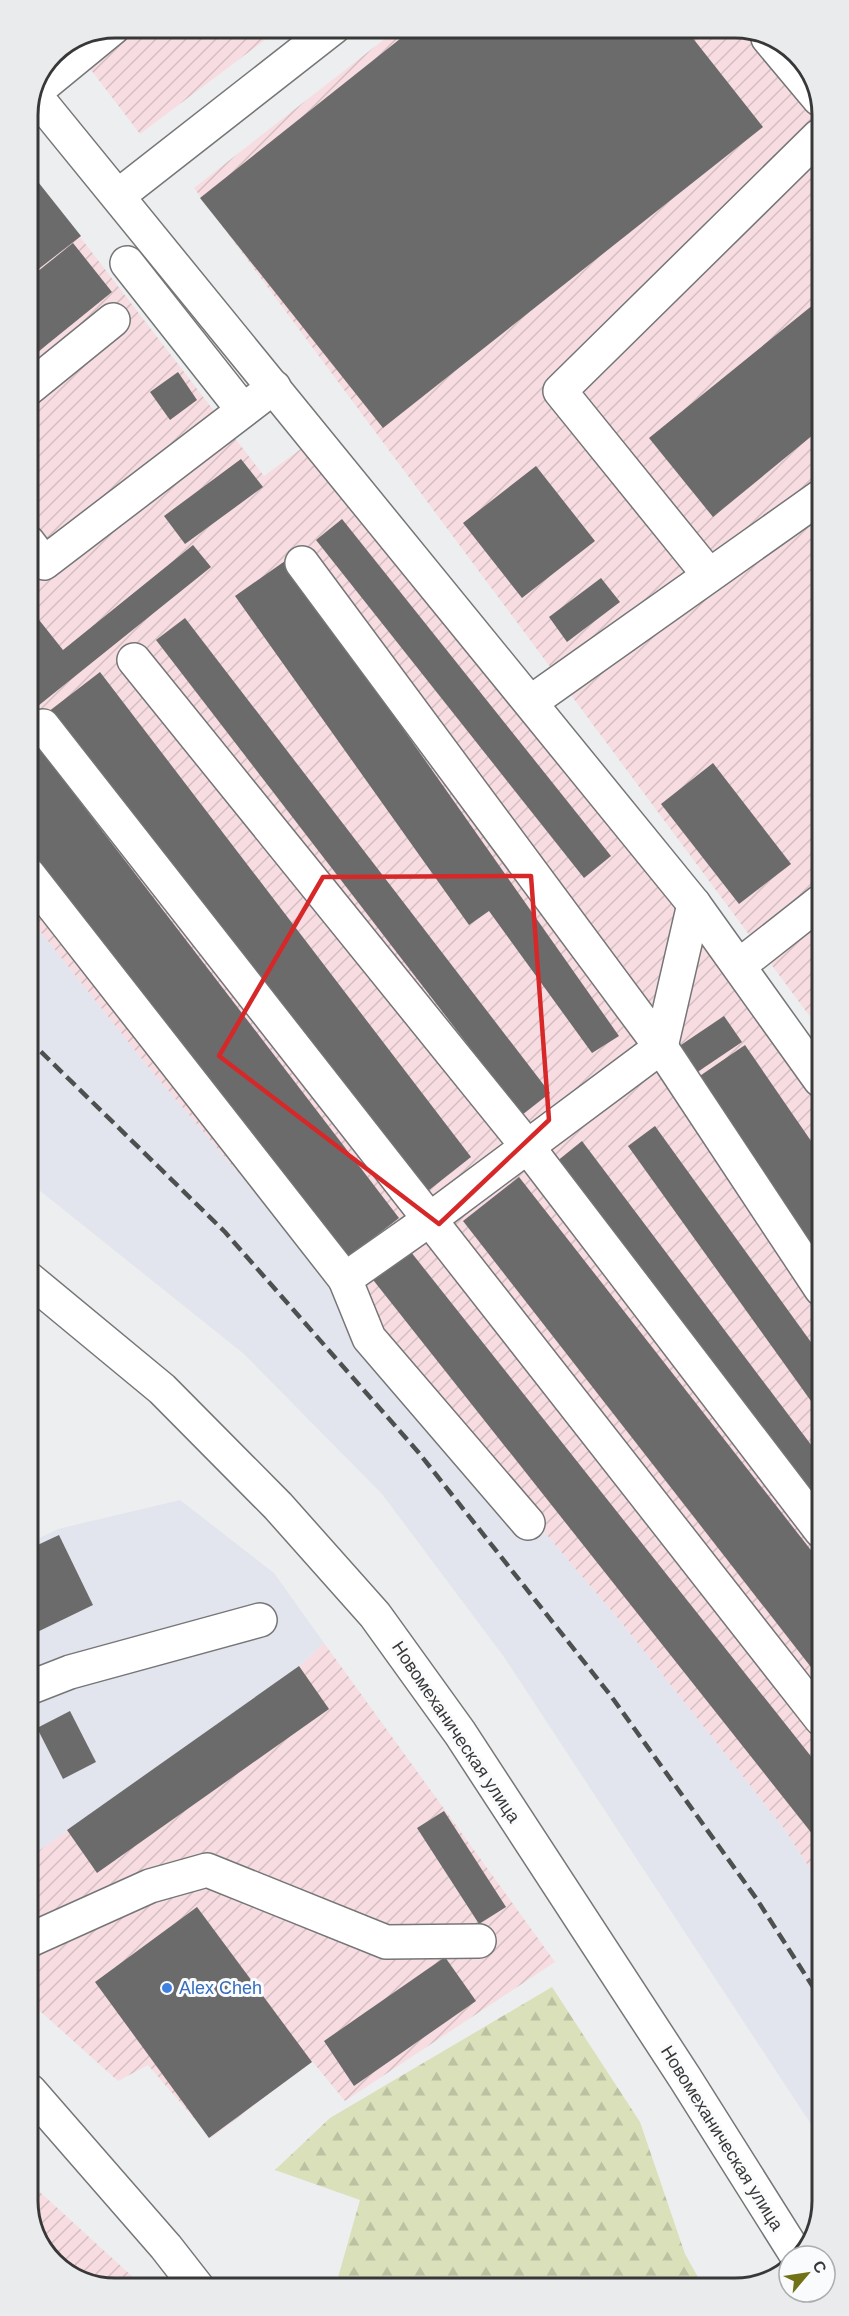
<svg xmlns="http://www.w3.org/2000/svg" width="849" height="2316" font-family="Helvetica,sans-serif">
<defs>
<pattern id="industrial-furrows" width="10" height="10" patternUnits="userSpaceOnUse" patternTransform="scale(1.5)"><rect width="10" height="10" fill="#f7dce1"/><path d="M-1 1l2-2M0 10L10 0M9 11l2-2" fill="none" stroke="#d4bec2"/></pattern>
<pattern id="forest-firs" width="22" height="20" patternUnits="userSpaceOnUse" patternTransform="scale(1.5)"><rect width="22" height="20" fill="#d9e0ba"/><path d="M5 1l3.5 6h-7zM16 11l3.5 6h-7z" fill="#bbc1a1"/></pattern>
</defs>
<rect width="100%" height="100%" fill="#edeeef"/>
<g fill="#e3e5ee">
<path d="M28,916L149,1068L621,1622L783,1827L822,1887V2141L504,1657L382,1494L244,1354L29,1182Z"/>
<path d="M180,1500L274,1573L324,1643L299,1666L30,1857L29,1543L58,1529Z"/>
</g>
<g fill="url(#industrial-furrows)">
<path d="M115,27H282L140,134L72,45Z"/>
<path d="M400,27H740L788,45L819,92L820,1030L194,188Z"/>
<path d="M27,168L264,476L302,448L531,702L820,1087L822,1887L783,1827L621,1622L149,1068L28,916Z"/>
<path d="M324,1643L555,1962L345,2101L312,2061L211,2138L148,2065L118,2081L30,2002V1857L299,1667Z"/>
<path d="M30,2183L146,2289H109L57,2267L30,2224Z"/>
</g>
<path fill="url(#forest-firs)" d="M552,1987L640,2122L685,2254L703,2286L335,2288L360,2200L275,2170L330,2118Z"/>
<g fill="#6c6b6b">
<path d="M415,27H684L763,127L383,428L200,198Z"/>
<path d="M27,168L81,236L27,278Z"/>
<path d="M73,243L112,292L28,360L27,280Z"/>
<path d="M819,300V430L713,517L649,438Z"/>
<path d="M178,372L197,400L170,420L150,392Z"/>
<path d="M241,459L263,487L185,544L164,516Z"/>
<path d="M536,466L595,541L522,598L463,523Z"/>
<path d="M342,519L611,856L584,878L316,540Z"/>
<path d="M193,545L211,567L28,714V606L63,650Z"/>
<path d="M285,561L619,1036L592,1053L489,911L469,925L235,596Z"/>
<path d="M601,578L620,602L567,642L549,617Z"/>
<path d="M185,618L550,1093L522,1115L156,640Z"/>
<path d="M100,672L471,1157L419,1198L48,712Z"/>
<path d="M38,747L399,1218L342,1262L28,853V755Z"/>
<path d="M713,763L791,864L739,904L661,804Z"/>
<path d="M724,1016L742,1042L687,1079L669,1053Z"/>
<path d="M745,1045L820,1154L821,1273L691,1082Z"/>
<path d="M655,1126L821,1356V1415L628,1146Z"/>
<path d="M582,1141L821,1458V1511L556,1162Z"/>
<path d="M519,1177L821,1563V1680L463,1221Z"/>
<path d="M407,1247L821,1769V1845L370,1276Z"/>
<path d="M59,1535L93,1605L29,1636V1549Z"/>
<path d="M299,1666L329,1709L97,1873L67,1830Z"/>
<path d="M70,1711L96,1762L63,1779L37,1728Z"/>
<path d="M444,1811L506,1907L479,1924L417,1828Z"/>
<path d="M197,1907L312,2062L209,2138L95,1982Z"/>
<path d="M445,1957L476,2001L354,2086L324,2041Z"/>
<path d="M41,2241L63,2261L57,2267L43,2244Z"/>
</g>
<g fill="none" stroke-linecap="round" stroke-linejoin="round">
<g stroke="#757677" stroke-width="36">
<g id="minor">
<path d="M768,38L819,99"/>
<path d="M36,91L114,27"/>
<path d="M34,94L694,904L820,1080"/>
<path d="M118,196L334,27"/>
<path d="M127,263L243,410"/>
<path d="M28,389L113,320"/>
<path d="M28,542L44,563L274,387"/>
<path d="M302,563L661,1047L821,1289"/>
<path d="M709,575L560,391L819,136"/>
<path d="M134,660L527,1146L821,1531"/>
<path d="M531,702L820,497"/>
<path d="M28,734L43,726L821,1719"/>
<path d="M28,874L345,1279L429,1220L661,1047L694,904"/>
<path d="M740,965L820,902"/>
<path d="M345,1279L369,1338L528,1523"/>
<path d="M29,1688L70,1672L260,1620"/>
<path d="M30,1940L150,1886L207,1870L386,1942L479,1941"/>
<path d="M30,2091L166,2247L198,2288"/>
</g>
</g>
<g stroke="#757677" stroke-width="36">
<path id="major" d="M29,1279L162,1389L278,1506L375,1615L460,1733L685,2078L797,2256"/>
</g>
<use href="#minor" stroke="#fff" stroke-width="33"/>
<use href="#major" stroke="#fff" stroke-width="33"/>
<path stroke="#4e4f4f" stroke-width="4.5" stroke-dasharray="12 6" stroke-linecap="butt" d="M28,1039L225,1232L419,1453L611,1696L756,1898L822,2001"/>
</g>
<path fill="none" stroke="#d62828" stroke-width="4.5" stroke-linejoin="round" d="M531,876L549,1120L439,1224L219,1056L323,877Z"/>
<circle fill="#3f7fe0" stroke="#fafbfd" stroke-width="2" cx="167" cy="1988" r="6"/>
<g text-anchor="middle" stroke-width="6" stroke-linejoin="round" paint-order="stroke">
<g font-size="18" fill="#383838" stroke="#fafbfd">
<text transform="translate(456 1732) rotate(56)" y="6">Новомеханическая улица</text>
<text transform="translate(722 2138) rotate(58)" y="6">Новомеханическая улица</text>
</g>
<g font-size="18" fill="#366cbe" stroke="#fafbfd" text-anchor="start">
<text x="179" y="1994">Alex Cheh</text>
</g>
</g>
<path d="M0 0H849V2316H0ZM115 38H735A77 77 0 0 1 812 115V2201A77 77 0 0 1 735 2278H115A77 77 0 0 1 38 2201V115A77 77 0 0 1 115 38Z" fill="#eaebed" fill-rule="evenodd"/>
<path fill="none" stroke="#383838" stroke-width="3" d="M115 38H735A77 77 0 0 1 812 115V2201A77 77 0 0 1 735 2278H115A77 77 0 0 1 38 2201V115A77 77 0 0 1 115 38Z"/>
<g transform="translate(807 2274) rotate(61)"><circle r="28" fill="#fafbfd" stroke="#acadae" stroke-width="1.5"/>
<path d="M0-4.5L10 22L0 15L-10 22Z" fill="#717115"/>
<text y="-9" font-size="16" font-weight="bold" text-anchor="middle" fill="#383838">С</text>
</g>
</svg>
